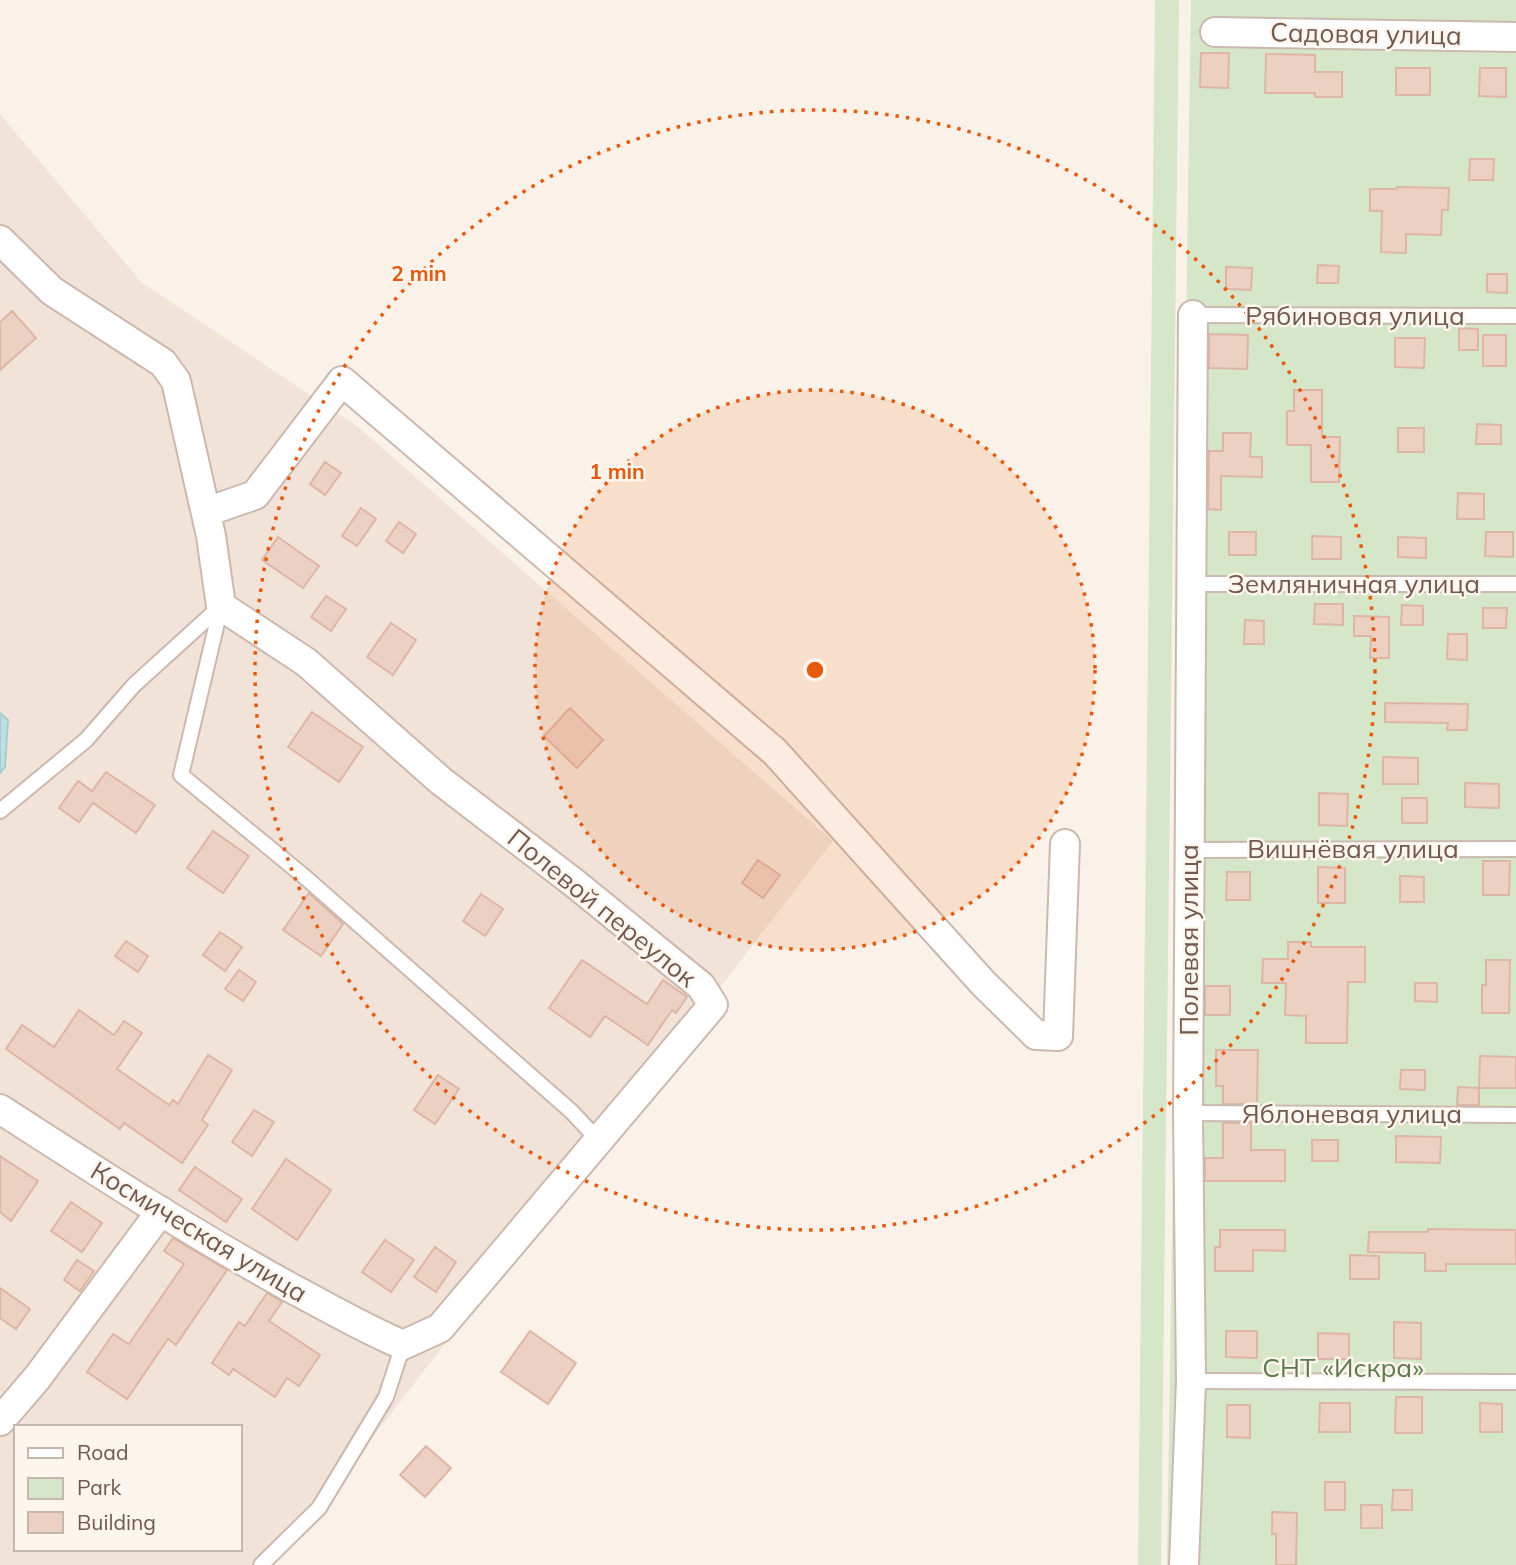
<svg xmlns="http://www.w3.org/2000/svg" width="1516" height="1565" font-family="Mulish,sans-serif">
<rect width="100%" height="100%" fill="#faf2e8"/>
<path fill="#f1e3d7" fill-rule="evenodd" d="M0,114L142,283L358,427L833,841L274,1565H0ZM16,1427H240V1549H16Z"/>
<g fill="#d6e6c8">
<path d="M1155,0H1179L1161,1565H1138Z"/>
<path d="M1191,0H1516V1565H1167Z"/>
</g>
<path fill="#bedfe1" stroke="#a6ced2" stroke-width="2" d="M0,713L8,720L5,767L0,773Z"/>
<g fill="#ecd0c2" stroke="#ddb6a5" stroke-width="2">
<path d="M1201,53H1229L1228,88L1200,87Z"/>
<path d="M1266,54L1315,55V72H1342V97H1315V93H1265Z"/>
<rect x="1396" y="68" width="34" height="27"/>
<path d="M1480,68H1506V97L1479,96Z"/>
<path d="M1470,159H1494L1493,180H1469Z"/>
<path d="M1397,187L1449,188L1448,210H1442L1441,235L1406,234V253L1381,252L1382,211H1370V189H1397Z"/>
<path d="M1318,265L1339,266L1338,283H1317Z"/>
<path d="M1226,267L1252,268L1251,290L1226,289Z"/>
<path d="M1487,274H1507V293L1487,292Z"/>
<path d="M12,311L36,338L0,370V322Z"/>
<path d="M1459,328L1478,329V350H1459Z"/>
<path d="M1209,334L1248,335L1247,369L1209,368Z"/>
<rect x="1483" y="335" width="23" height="31"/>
<path d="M1395,338H1425L1424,368L1395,367Z"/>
<path d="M1294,390H1322V437H1340L1339,482H1311V445H1287V411H1294Z"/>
<path d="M1477,424L1501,425V444H1476Z"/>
<rect x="1398" y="428" width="26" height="24"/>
<path d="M1223,433H1251L1250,457H1262V477L1221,476V510L1208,509L1209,451H1223Z"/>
<path d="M325,462L341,473L325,495L310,484Z"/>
<path d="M1458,493L1484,494V519H1457Z"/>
<path d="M361,508L376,519L357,546L342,536Z"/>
<path d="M399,522L416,534L403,553L386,541Z"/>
<rect x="1229" y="532" width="27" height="23"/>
<path d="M1486,532H1513V557L1485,556Z"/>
<path d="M1312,536L1341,537V559H1312Z"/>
<path d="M278,537L319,566L303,588L262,560Z"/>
<path d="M1398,537L1426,538V558L1398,557Z"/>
<path d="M326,596L346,609L331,631L311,617Z"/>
<path d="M1315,604H1343V625L1314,624Z"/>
<path d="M1402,605L1423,606V625H1401Z"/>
<path d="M1483,608H1507L1506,628H1483Z"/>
<path d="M1354,616L1389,617V658H1370L1371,636H1354Z"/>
<path d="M1245,620L1264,621V644H1244Z"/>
<path d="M391,623L416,640L393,675L367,657Z"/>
<path d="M1448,634H1467V660L1447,659Z"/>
<path d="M1385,703L1468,704L1467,730H1447L1448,723L1385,722Z"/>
<path d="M570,708L603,740L577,768L544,736Z"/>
<path d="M312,712L363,747L339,782L288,747Z"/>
<path d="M1383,757L1418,758V784H1383Z"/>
<path d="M106,772L155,805L136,833L93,803L79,822L59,808L78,781L92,791Z"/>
<path d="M1465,783L1499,784V808L1465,807Z"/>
<path d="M1319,793L1348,794L1347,826L1319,825Z"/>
<rect x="1402" y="798" width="25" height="25"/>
<path d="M213,831L249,856L223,893L187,868Z"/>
<path d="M758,860L780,875L763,898L742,883Z"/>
<path d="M1483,861H1510L1509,895H1483Z"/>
<path d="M1318,867L1345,868V903H1318Z"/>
<path d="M1227,872H1250V900H1226Z"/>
<path d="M1400,876L1424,877V902H1400Z"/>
<path d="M309,893L343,924L321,956L283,930Z"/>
<path d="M481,894L503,909L485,936L463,921Z"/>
<path d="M220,932L242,947L225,971L203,955Z"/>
<path d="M126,941L148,956L138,972L115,956Z"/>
<path d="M1288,942H1311V947H1365V982H1348L1347,1043H1306V1016L1285,1015L1286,983H1262L1263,959H1288Z"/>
<path d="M582,960L647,1004L663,980L687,997L676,1013L672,1010L648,1045L605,1016L590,1037L549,1008Z"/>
<path d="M1486,960H1510L1509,1013H1482V985H1486Z"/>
<path d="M239,970L256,982L243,1001L225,989Z"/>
<path d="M1415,983H1437V1002L1415,1001Z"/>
<rect x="1205" y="986" width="25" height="29"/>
<path d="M79,1010L114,1035L124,1021L142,1033L117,1069L169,1105L173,1100L178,1104L208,1055L232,1070L202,1120L208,1125L182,1163L124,1123L120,1129L6,1049L22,1025L54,1047Z"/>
<path d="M1216,1050H1258L1257,1104H1223V1086H1216Z"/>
<path d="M1480,1056L1516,1057V1088H1479Z"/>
<path d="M1401,1070H1425V1090L1400,1089Z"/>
<path d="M438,1075L459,1089L435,1124L414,1110Z"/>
<path d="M1458,1087L1479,1088V1105H1457Z"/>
<path d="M254,1110L274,1122L252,1156L232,1142Z"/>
<path d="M1223,1123H1251V1150H1285V1181H1205V1158H1223Z"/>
<path d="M1396,1136L1441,1137L1440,1163L1396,1162Z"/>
<rect x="1312" y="1140" width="26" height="21"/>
<path d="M0,1156L38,1181L11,1221L0,1212Z"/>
<path d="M286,1159L331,1190L297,1240L252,1209Z"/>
<path d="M195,1167L242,1199L226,1222L179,1190Z"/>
<path d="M71,1202L102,1223L82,1252L51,1231Z"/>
<path d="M1428,1229L1516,1230V1264H1446V1271H1425V1253L1368,1252L1369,1232H1428Z"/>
<path d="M1220,1230H1285V1251L1253,1250V1271H1215V1247H1220Z"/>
<path d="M173,1238L227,1270L176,1345L168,1339L127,1399L87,1372L113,1334L129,1344L184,1264L164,1251Z"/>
<path d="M385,1240L414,1260L391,1292L362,1272Z"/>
<path d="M435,1247L456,1262L436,1292L414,1277Z"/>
<path d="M1350,1255L1379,1256V1279H1350Z"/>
<path d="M77,1260L94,1271L80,1291L64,1280Z"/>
<path d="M0,1288L30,1309L16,1329L0,1318Z"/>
<path d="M267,1293L282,1302L269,1321L320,1355L299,1386L287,1378L275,1397L233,1369L229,1375L212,1363L239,1322L245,1326Z"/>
<path d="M1394,1322L1421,1323V1359L1394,1358Z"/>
<path d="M530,1331L576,1363L548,1404L501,1372Z"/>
<path d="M1226,1331H1257V1358L1226,1357Z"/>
<path d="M1318,1333L1349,1334V1359H1318Z"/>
<path d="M1396,1397H1422V1433H1395Z"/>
<path d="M1320,1403H1350V1432H1319Z"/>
<path d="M1480,1403L1502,1404V1432H1480Z"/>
<path d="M1227,1405H1250V1438L1227,1437Z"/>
<path d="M426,1446L451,1468L425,1497L400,1475Z"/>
<rect x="1325" y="1482" width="20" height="28"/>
<path d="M1393,1490H1412V1510H1392Z"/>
<rect x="1361" y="1505" width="21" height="23"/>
<path d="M1272,1512L1297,1513L1296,1565H1276V1534H1272Z"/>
</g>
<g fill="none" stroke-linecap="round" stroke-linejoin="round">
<g stroke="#cbb9af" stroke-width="18">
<g id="lane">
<path d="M1193,315L1516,316"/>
<path d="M1192,584H1516"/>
<path d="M0,811L86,740L134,685L221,606L181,775L306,878L572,1112L599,1141"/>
<path d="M1189,850L1516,849"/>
<path d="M1188,1113L1516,1115"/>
<path d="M1191,1381L1516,1382"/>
<path d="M261,1565L319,1508L386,1397L403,1345"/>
</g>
</g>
<g stroke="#cbb9af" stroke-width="32">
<g id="street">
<path d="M1215,32L1516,37"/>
<path d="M0,240L52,291L163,363L176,381L211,536L221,606L306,662L441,781L573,882L701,986L713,1005L440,1328L403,1345C365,1329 329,1308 293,1289C193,1234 96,1171 0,1109"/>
<path d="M206,512L255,495L342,381L775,752L983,983L1036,1035L1058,1036L1065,844"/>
<path d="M0,1421L37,1378L161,1211"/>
<path d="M1184,1565L1191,1381L1188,1113L1193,315"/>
</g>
</g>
<use href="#lane" stroke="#fff" stroke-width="14"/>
<use href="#street" stroke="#fff" stroke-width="28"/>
</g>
<circle cx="815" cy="670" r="280" fill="#e8590c" fill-opacity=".12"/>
<g fill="none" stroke="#e8590c" stroke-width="3.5" stroke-dasharray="3.5 7">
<circle cx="815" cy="670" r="280"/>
<circle cx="815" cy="670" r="560"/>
</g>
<g text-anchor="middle" stroke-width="5" stroke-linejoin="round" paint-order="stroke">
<g font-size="26" fill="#71594f" stroke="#fdf6ee">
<text transform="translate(1366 34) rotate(1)" y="9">Садовая улица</text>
<text x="1355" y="325">Рябиновая улица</text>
<text x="1354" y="593">Земляничная улица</text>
<text x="1353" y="858">Вишнёвая улица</text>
<text transform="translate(602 908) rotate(39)" y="9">Полевой переулок</text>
<text transform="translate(1189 940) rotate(-90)" y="9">Полевая улица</text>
<text x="1352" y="1123">Яблоневая улица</text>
<text transform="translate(199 1232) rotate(31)" y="9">Космическая улица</text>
</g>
<g font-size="26" fill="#5c7a4b" stroke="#fdf6ee">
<text x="1343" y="1377">СНТ «Искра»</text>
</g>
</g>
<circle cx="815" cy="670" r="10" fill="#e8590c" stroke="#fdf6ee" stroke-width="3.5"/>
<g font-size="21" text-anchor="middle" font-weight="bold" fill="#e8590c" stroke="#fdf6ee" stroke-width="5" stroke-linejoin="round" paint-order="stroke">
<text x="419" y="281">2 min</text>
<text x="617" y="479">1 min</text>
</g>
<rect x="14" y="1425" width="228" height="126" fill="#fdf6ee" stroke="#c5b7ae" stroke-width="2"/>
<rect x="28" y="1448" width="35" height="10" fill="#ffffff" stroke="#c5b7ae" stroke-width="2"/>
<text x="77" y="1460" font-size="21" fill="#71594f">Road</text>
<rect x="28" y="1478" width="35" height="21" fill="#d6e6c8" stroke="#c5b7ae" stroke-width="2"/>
<text x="77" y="1495" font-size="21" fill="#71594f">Park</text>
<rect x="28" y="1512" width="35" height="21" fill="#ecd0c2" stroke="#c5b7ae" stroke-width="2"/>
<text x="77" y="1530" font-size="21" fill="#71594f">Building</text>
</svg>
